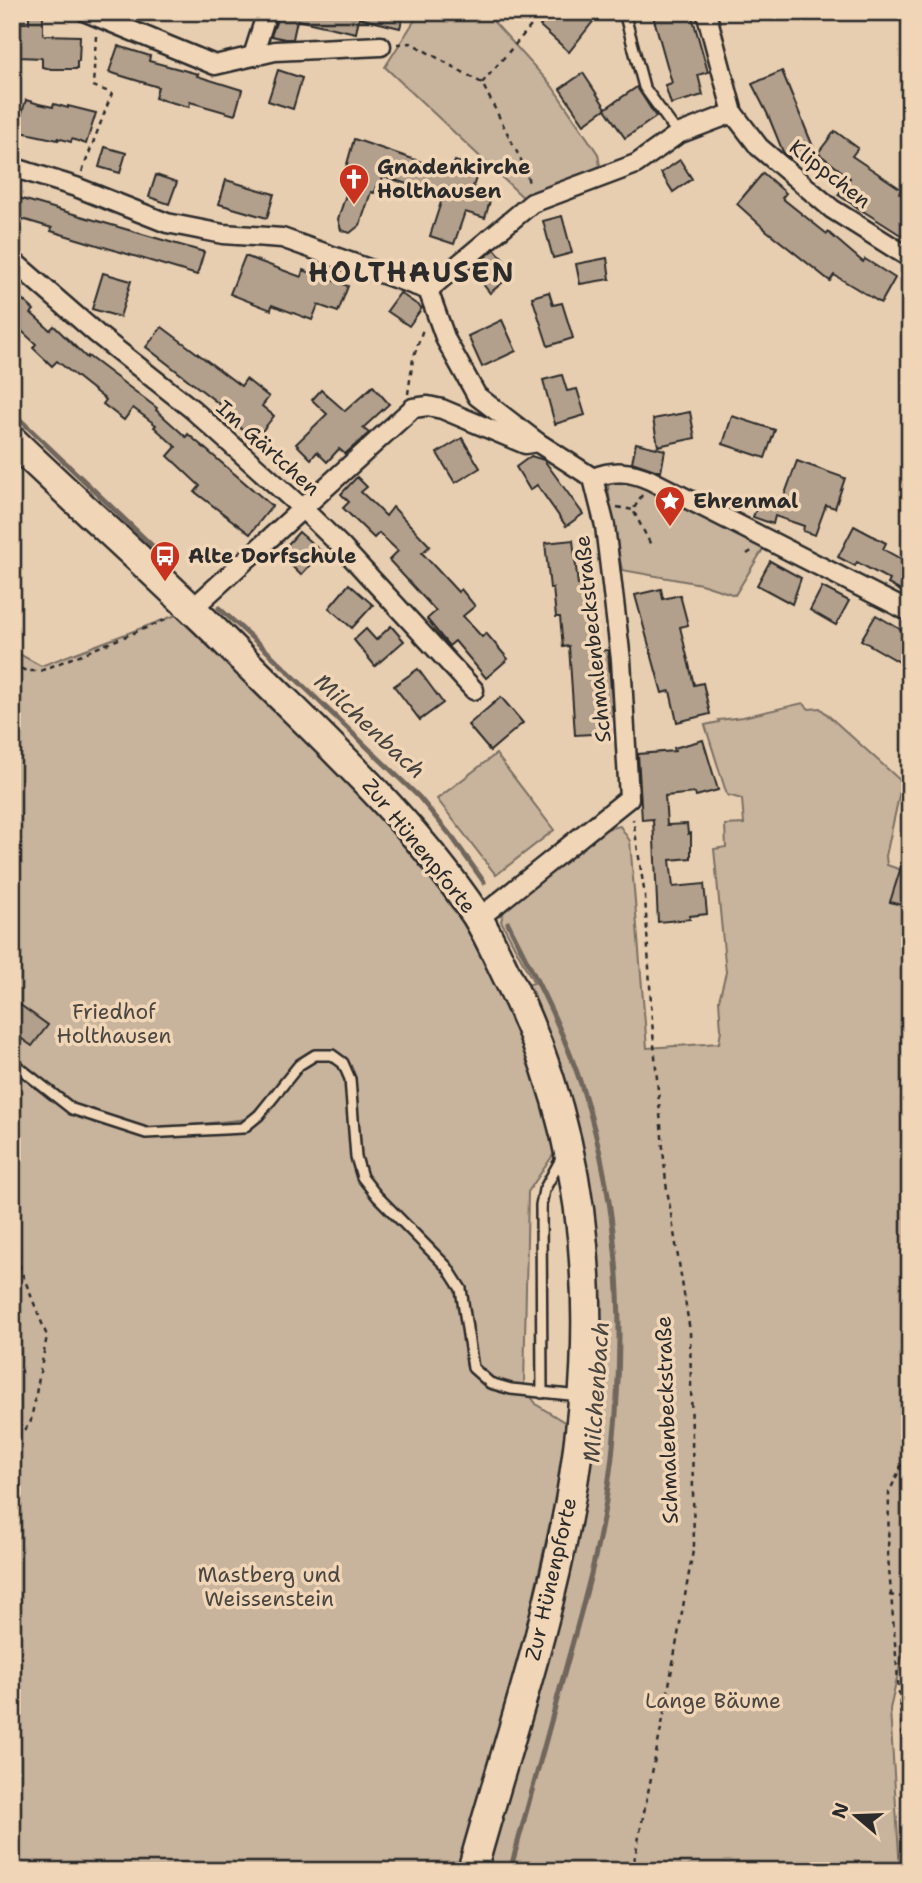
<svg xmlns="http://www.w3.org/2000/svg" width="922" height="1883" font-family="'Shantell Sans',sans-serif">
<rect width="100%" height="100%" fill="#e8ceb1"/>
<filter id="ink" filterUnits="userSpaceOnUse"><feTurbulence type="fractalNoise" baseFrequency=".0143" numOctaves="2"/><feDisplacementMap in="SourceGraphic" scale="14" xChannelSelector="R" yChannelSelector="G"/><feConvolveMatrix kernelMatrix="1 2 1 2 8 2 1 2 1" color-interpolation-filters="sRGB"/></filter>
<g filter="url(#ink)">
<g fill="#c8b39c" stroke="#7a6f64" stroke-width="2">
<path d="M420,12H485L552,86L598,154L600,166L530,204L385,67Z"/>
<path d="M625,478L658,489L765,546L735,595L701,584L622,570L611,513L608,485Z"/>
<path d="M192,609L390,807L514,989L534,983L501,921L504,911L606,829L620,826L630,841L647,1048L719,1043L721,1030L719,1000L726,972L714,849L726,847L725,825L744,824L742,799L727,795L705,725L719,722L718,720L743,717L803,703L809,709L820,708L902,782L886,856L887,865L910,873V1623L890,1709L900,1871H485L588,1449L566,1136L528,1192L524,1387L537,1405L566,1423L563,1465L527,1625L458,1871H12V1067L71,1113L146,1134H226L246,1130L279,1084L247,1119L146,1130L73,1106L12,1059V650L41,666Z"/>
<path d="M496,754L554,830L496,875L437,799Z"/>
</g>
<g fill="none" stroke-linecap="round" stroke-linejoin="round">
<g stroke="#6f665c" stroke-width="5">
<path d="M12,412L164,557"/>
<path d="M219,608L270,654L419,797L452,837L484,882"/>
<path d="M508,923C535,977 563,1029 582,1087C625,1219 627,1365 606,1501C598,1553 583,1605 569,1656C549,1727 530,1799 510,1871"/>
</g>
</g>
<g fill="#b3a08c" stroke="#2b2b2b" stroke-width="2">
<path d="M280,12H404L400,28L359,18L356,33L297,20L293,39H285L271,36Z"/>
<path d="M552,12H586L595,19L569,52L540,26Z"/>
<path d="M652,12H691L708,72L698,75L703,95L671,104L665,85L672,83Z"/>
<path d="M29,13H43V35L80,36L79,61H77V69H51L42,67V58L18,57V37H12V23H29Z"/>
<path d="M118,46L150,56L149,61L198,74L197,76L242,90L235,115L190,102L189,107L155,98L158,87L109,72Z"/>
<path d="M278,70L302,78L293,109L268,101Z"/>
<path d="M782,71L814,149L790,158L783,152L768,115L752,84Z"/>
<path d="M583,73L606,108L637,87L656,117L625,138L605,109L584,124L560,89Z"/>
<path d="M26,100L39,104L53,107L54,104L68,108V106L96,113L86,144L72,139L71,142L58,138V140L16,131Z"/>
<path d="M835,131L858,148L852,156L901,189L899,193L910,201V241L838,195L850,178L818,153Z"/>
<path d="M354,139L451,172L455,161L479,169L473,187L492,194L485,218L465,212L454,244L430,236L443,196L383,176L381,184L377,183L374,193L371,192L360,225L350,233L341,230L338,219L349,185L342,182Z"/>
<path d="M105,147L126,153L120,173L99,167Z"/>
<path d="M680,160L692,179L673,192L661,173Z"/>
<path d="M763,173L786,193L782,198L827,234L828,232L863,262L865,259L895,278L881,303L834,275L830,281L767,231L737,204Z"/>
<path d="M156,175L177,182L169,204L149,197Z"/>
<path d="M226,180L274,194L267,218L219,204Z"/>
<path d="M12,196L204,252L197,275L51,231L52,228L12,216Z"/>
<path d="M562,216L572,253L553,258L543,221Z"/>
<path d="M495,249L514,273L490,293L471,269Z"/>
<path d="M245,256L301,277L303,270L348,286L338,312L318,305L312,320L272,305L271,310L230,294Z"/>
<path d="M607,258L610,279L580,284L576,264Z"/>
<path d="M103,273L131,281L120,317L92,309Z"/>
<path d="M12,290L34,310L31,313L50,330L54,326L87,358L88,356L157,408L156,410L186,437L188,434L272,506L250,534L195,492L200,486L168,456L176,447L154,427L156,425L133,408L124,420L103,404L106,400L57,361L52,366L33,348L36,344L12,322Z"/>
<path d="M549,292L553,305L562,303L573,338L548,346L532,297Z"/>
<path d="M400,293L422,308L409,326L387,311Z"/>
<path d="M502,320L516,351L482,367L468,336Z"/>
<path d="M162,327L241,386L246,379L269,397L262,406L274,416L255,440L220,411L223,407L146,347Z"/>
<path d="M562,375L567,391L577,389L585,415L555,424L543,380Z"/>
<path d="M373,386L389,404L363,428L369,433L345,454L339,449L327,462L317,452L311,459L296,444L327,414L312,400L321,390L345,411Z"/>
<path d="M690,412L695,438L658,446L653,419Z"/>
<path d="M732,416L775,430L765,458L723,444Z"/>
<path d="M462,438L480,468L455,483L437,453Z"/>
<path d="M636,443L665,450L661,472L632,462Z"/>
<path d="M531,456L544,460L583,514L566,526L537,485L530,490L516,467Z"/>
<path d="M797,461L845,478L835,508L826,505L815,535L803,531L804,526L775,516L773,524L753,517L761,495L782,502Z"/>
<path d="M357,477L367,487L361,492L375,505L386,516L393,507L430,546L422,553L458,592L461,589L475,606L463,616L482,637L486,633L508,659L486,678L455,641L449,646L427,619L436,611L389,560L398,551L379,533L374,538L343,508L349,502L341,494Z"/>
<path d="M854,526L886,543L883,549L910,564V596L888,584L890,580L857,562L855,566L838,557Z"/>
<path d="M299,532L322,552L301,575L279,554Z"/>
<path d="M573,540L578,585L581,584L585,614L592,613L596,651L608,650L613,716H609L610,733L575,735L569,646L563,647L560,617H556L553,588H550L545,543Z"/>
<path d="M770,561L801,578L792,604L757,585Z"/>
<path d="M349,584L373,605L352,628L329,608Z"/>
<path d="M822,587L849,601L836,625L810,610Z"/>
<path d="M661,589L663,599L680,595L688,625L680,627L694,685L703,683L710,714L677,722L670,691L662,693L635,595Z"/>
<path d="M876,615L910,635V668L861,640Z"/>
<path d="M391,626L404,641L375,666L354,640L366,629L376,640Z"/>
<path d="M418,669L443,703L420,720L394,686Z"/>
<path d="M501,697L523,723L490,751L468,725Z"/>
<path d="M703,740L718,790L696,796L695,793L665,796L667,825L687,824L688,834L691,833V858L670,860L673,887L704,884L707,914L690,916V919L658,922L653,819L642,820L638,754L675,751L674,748Z"/>
<path d="M907,848L910,849V889L905,906L890,902Z"/>
<path d="M12,999L48,1025L32,1046L12,1032Z"/>
</g>
<g fill="none" stroke-linecap="round" stroke-linejoin="round">
<g stroke="#2b2b2b" stroke-width="14">
<g id="lane">
<path d="M624,12L644,87L678,134"/>
<path d="M12,1062L72,1109L146,1133L243,1128L259,1115L299,1065L315,1055H332L343,1063L350,1079L356,1157L362,1177L377,1196L447,1267L461,1289L473,1368L490,1383L511,1389L580,1396"/>
<path d="M542,1393L541,1205L544,1190L560,1161L566,1160"/>
</g>
</g>
<g stroke="#2b2b2b" stroke-width="23">
<g id="street">
<path d="M86,12L215,65L275,51L381,46"/>
<path d="M706,12L733,113L759,147L832,209L910,258"/>
<path d="M253,56L267,12"/>
<path d="M12,167L76,187L167,223L223,234L282,238L428,290L446,340L477,396L537,442L593,478"/>
<path d="M12,260L97,334L192,409L303,509L342,547L474,690"/>
<path d="M428,290L532,203L636,164L678,134L733,113"/>
<path d="M593,478C613,470 630,471 650,480L910,612"/>
<path d="M192,609L413,408L428,406L442,409L525,444L537,442"/>
<path d="M478,919L629,798L621,660L605,526L593,478"/>
</g>
</g>
<g stroke="#2b2b2b" stroke-width="33">
<path id="primary" d="M12,440C72,498 134,553 194,611C218,633 241,658 265,681C340,755 417,827 476,915C489,936 499,960 510,982C591,1145 601,1324 570,1501C548,1627 506,1748 472,1871"/>
</g>
<g stroke="#2b2b2b" stroke-width="2.5" stroke-dasharray="5 5" stroke-linecap="butt">
<path d="M397,44L411,43L482,83L527,172L529,186"/>
<path d="M482,83L543,12"/>
<path d="M82,172L112,93L93,86L96,36"/>
<path d="M408,394L413,359L423,329"/>
<path d="M642,495L633,510L652,547"/>
<path d="M617,507L633,510"/>
<path d="M747,554L753,550"/>
<path d="M12,664L26,671H40L168,619"/>
<path d="M12,1216L16,1221L20,1268L47,1336L30,1425L12,1439"/>
<path d="M910,1446L889,1493L888,1556L910,1830"/>
<path d="M889,1595L910,1598"/>
<path d="M632,1871L663,1719L694,1545L690,1331L666,1183L652,1021L645,896L633,819"/>
</g>
<use href="#lane" stroke="#f0d5b7" stroke-width="9"/>
<use href="#street" stroke="#f0d5b7" stroke-width="18"/>
<use href="#primary" stroke="#f0d5b7" stroke-width="28"/>
</g>
</g>
<defs>
<g id="church-pin" transform="scale(1.575)"><path d="M0 17L-7.5 6A9.5 9.5 0 1 1 7.5 6Z" fill="#c8321e" stroke="#f0d5b7"/><path d="M-1.2-6h2.4v3.5h3.3v2.4h-3.3V6h-2.4V-.1h-3.3v-2.4h3.3Z" fill="#fff"/></g>
<g id="sight-pin" transform="scale(1.575)"><path d="M0 17L-7.5 6A9.5 9.5 0 1 1 7.5 6Z" fill="#c8321e" stroke="#f0d5b7"/><path d="M0-6L1.8-2.2L6-1.7L2.9 1.2L3.7 5.4L0 3.3L-3.7 5.4L-2.9 1.2L-6-1.7L-1.8-2.2Z" fill="#fff"/></g>
<g id="bus-pin" transform="scale(1.575)"><path d="M0 17L-7.5 6A9.5 9.5 0 1 1 7.5 6Z" fill="#c8321e" stroke="#f0d5b7"/><path d="M-5-6H5V4H4V6H2V4H-2V6H-4V4H-5ZM-3.5-4V0h7V-4ZM-3.5 1.2v1.5H-2V1.2ZM2 1.2v1.5H3.5V1.2Z" fill="#fff"/></g>
</defs>
<g fill-rule="evenodd">
<use href="#church-pin" x="354" y="179"/>
<use href="#sight-pin" x="670" y="501"/>
<use href="#bus-pin" x="165" y="556"/>
</g>
<g text-anchor="middle" stroke-width="7" stroke-linejoin="round" paint-order="stroke">
<g font-size="21" font-weight="bold" fill="#2b2b2b" stroke="#f0d5b7" text-anchor="start">
<text x="377" y="174">Gnadenkirche<tspan x="377" dy="24">Holthausen</tspan></text>
<text x="693" y="508">Ehrenmal</text>
<text x="188" y="563">Alte Dorfschule</text>
</g>
<g font-size="21" fill="#2b2b2b" stroke="#f0d5b7">
<text transform="translate(830 174) rotate(38)" y="7">Klippchen</text>
<text transform="translate(268 448) rotate(42)" y="7">Im Gärtchen</text>
<text transform="translate(593 639) rotate(-96)" y="7">Schmalenbeckstraße</text>
<text transform="translate(419 846) rotate(51)" y="7">Zur Hünenpforte</text>
<text transform="translate(667 1420) rotate(-92)" y="7">Schmalenbeckstraße</text>
<text transform="translate(551 1579) rotate(-77)" y="7">Zur Hünenpforte</text>
</g>
<g font-size="21" fill="#4a4642" stroke="#f0d5b7">
<text x="114" y="1019">Friedhof<tspan x="114" dy="24">Holthausen</tspan></text>
<text x="269" y="1582">Mastberg und<tspan x="269" dy="24">Weissenstein</tspan></text>
<text x="713" y="1708">Lange Bäume</text>
</g>
<g font-size="23" font-style="italic" fill="#48443f" stroke="#f0d5b7">
<text transform="translate(370 726) rotate(43)" y="8">Milchenbach</text>
<text transform="translate(596 1392) rotate(-86)" y="8">Milchenbach</text>
</g>
<g font-size="28" font-weight="bold" letter-spacing="2" fill="#2b2b2b" stroke="#f0d5b7">
<text x="412" y="282">HOLTHAUSEN</text>
</g>
</g>
<rect width="922" height="1883" fill="none" stroke="#f0d5b7" stroke-width="42"/>
<rect x="21" y="21" width="880" height="1841" fill="none" stroke="#2b2b2b" stroke-width="2.5" filter="url(#ink)"/>
<g transform="translate(856 1816) rotate(289)" stroke="#f0d5b7" stroke-width="5" paint-order="stroke">
<path d="M0-5L12 26L0 18L-12 26Z" fill="#2b2b2b"/>
<text y="-10" font-size="19" font-weight="bold" text-anchor="middle" fill="#2b2b2b">N</text>
</g>
</svg>
